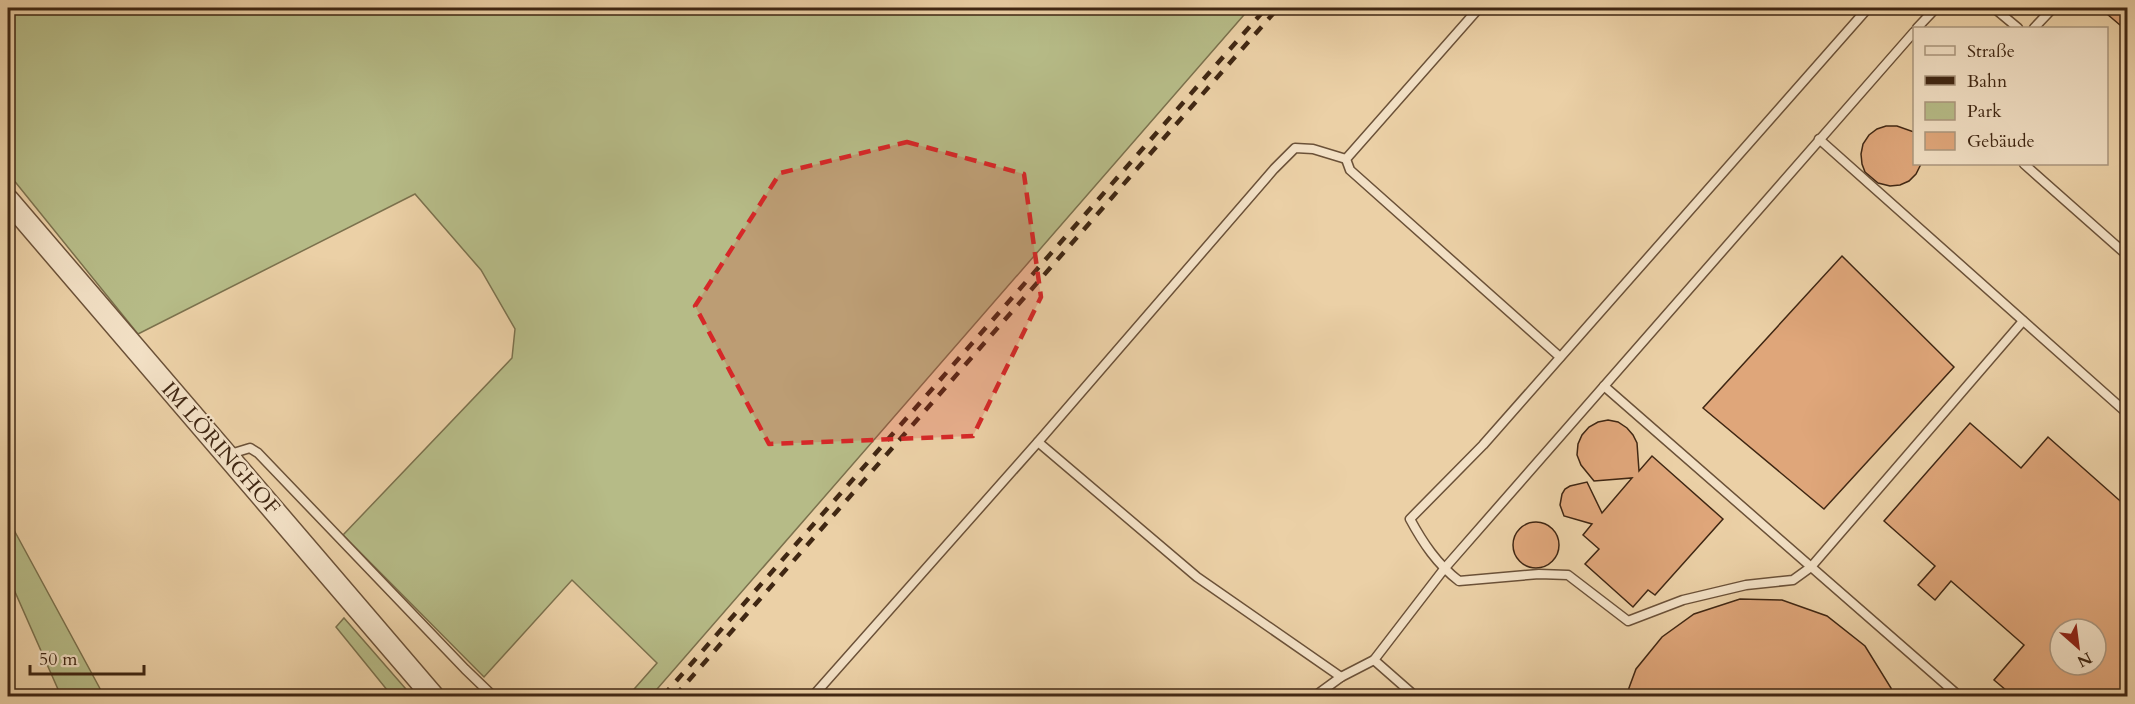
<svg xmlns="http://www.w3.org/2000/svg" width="2135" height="704" font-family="Cardo,serif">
<rect width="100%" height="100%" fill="#ebd0a6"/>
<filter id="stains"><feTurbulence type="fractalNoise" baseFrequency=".00333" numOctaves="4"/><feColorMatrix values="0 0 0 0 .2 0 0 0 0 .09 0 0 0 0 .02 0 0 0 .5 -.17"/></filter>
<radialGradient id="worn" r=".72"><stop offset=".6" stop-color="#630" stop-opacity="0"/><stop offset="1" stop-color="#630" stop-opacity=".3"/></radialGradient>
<g fill="#b6bb87" stroke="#7b714d" stroke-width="1.5">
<path d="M8,8H1250L651,696H628L657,663L572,580L484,677L343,535L512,358L515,329L481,270L415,194L138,334L8,173Z"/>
<path d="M8,519L104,696H61L8,576Z"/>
<path d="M344,618L412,696H392L336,627Z"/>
</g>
<g fill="#dfa67a" stroke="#402713" stroke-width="1.5" fill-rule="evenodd">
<path d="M2100,8H2127V31Z"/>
<path d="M1886,126H1897L1914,132V164H1921L1916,174L1909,181L1900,185L1890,186L1878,183L1865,172L1862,164L1861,154L1863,144L1869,135L1877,129Z"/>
<path d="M1842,256L1954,367L1824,509L1703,408Z"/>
<path d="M1608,420L1618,422L1627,428L1633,435L1637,443L1639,471L1652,456L1723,519L1655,595L1648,590L1633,607L1585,564L1599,549L1583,535L1592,524L1564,516L1560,505L1562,494L1565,489L1570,486L1587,482L1602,513L1632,478L1594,481L1581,465L1577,455L1578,444L1582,435L1589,427L1598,422Z"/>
<path d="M1970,423L2021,468L2048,437L2127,507V696H2013L1994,680L2024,645L1951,581L1935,600L1918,585L1935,566L1884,521ZM2060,629H2096V665H2060Z"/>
<circle cx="1536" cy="545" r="23"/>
<path d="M1740,599L1782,600L1827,616L1865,646L1891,688L1893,696H1626L1636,669L1662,637L1694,614Z"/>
</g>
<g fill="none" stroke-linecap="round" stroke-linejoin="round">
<g stroke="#6b5138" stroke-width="11">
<g id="service">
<path d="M1479,8L1346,159L1350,170L1560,357"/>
<path d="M1868,8L1483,445L1410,519C1423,543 1437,564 1459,581L1539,574L1568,575L1628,621L1683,600L1746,585L1793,580L1811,567L2023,321"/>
<path d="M1994,8L2018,28"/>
<path d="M1917,28L1936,8"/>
<path d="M2034,28L2053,8"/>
<path d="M1819,139L2128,414"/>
<path d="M2024,164L2128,256"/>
<path d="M1604,386L1959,696"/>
<path d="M1038,442L1197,577L1341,677"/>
<path d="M227,455L250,448L258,453L465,669L493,696"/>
<path d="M1374,660L1415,696"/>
<path d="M813,696L1038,442L1274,169L1295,148L1313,149L1346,159"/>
<path d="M1315,696L1341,677L1374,660L1444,569L1914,32"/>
</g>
</g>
<g stroke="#6b5138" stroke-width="24">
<path id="tertiary" d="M8,200L433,696"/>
</g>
<use href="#service" stroke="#f2e0c5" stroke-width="8"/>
<use href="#tertiary" stroke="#f2e0c5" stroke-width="21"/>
<g stroke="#402713" stroke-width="4.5" stroke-dasharray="10 10" stroke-linecap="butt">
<path d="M663,696L1266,8"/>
<path d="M675,696L1278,8"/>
</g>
</g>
<path fill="#d62828" fill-opacity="0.2" stroke="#d62828" stroke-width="4.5" stroke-dasharray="12 8" stroke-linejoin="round" d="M907,142L1024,174L1041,297L973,436L769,444L695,306L780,173Z"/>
<g text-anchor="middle" stroke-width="5" stroke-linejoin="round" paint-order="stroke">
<g font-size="21" fill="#402713" stroke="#f2e0c5">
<text transform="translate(221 448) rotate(49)" y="7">IM LÖRINGHOF</text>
</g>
</g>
<rect width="2135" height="704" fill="none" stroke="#ebd0a6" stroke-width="30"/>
<rect x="9" y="9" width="2117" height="686" fill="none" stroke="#402713" stroke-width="3"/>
<rect x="15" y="15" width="2105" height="674" fill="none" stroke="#402713" stroke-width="1.5"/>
<rect x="1913" y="27" width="195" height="138" fill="#f2e0c5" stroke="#ab967e" stroke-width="1.5"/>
<rect x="1925" y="46" width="30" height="9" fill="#f2e0c5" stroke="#ab967e" stroke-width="1.5"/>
<text x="1967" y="57" font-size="18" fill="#402713">Straße</text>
<rect x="1925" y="76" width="30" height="9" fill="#402713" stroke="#ab967e" stroke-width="1.5"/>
<text x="1967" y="87" font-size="18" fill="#402713">Bahn</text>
<rect x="1925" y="102" width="30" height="18" fill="#b6bb87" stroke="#ab967e" stroke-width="1.5"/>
<text x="1967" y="117" font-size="18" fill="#402713">Park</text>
<rect x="1925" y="132" width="30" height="18" fill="#dfa67a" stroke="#ab967e" stroke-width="1.5"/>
<text x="1967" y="147" font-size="18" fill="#402713">Gebäude</text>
<g transform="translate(2078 647) rotate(152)"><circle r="28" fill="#f2e0c5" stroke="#ab967e" stroke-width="1.5"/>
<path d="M0-4.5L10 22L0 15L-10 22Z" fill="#8f2418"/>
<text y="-9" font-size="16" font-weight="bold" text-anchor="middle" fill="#402713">N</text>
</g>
<path d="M30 665v9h114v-9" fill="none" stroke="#402713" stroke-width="3"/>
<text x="39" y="665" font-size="18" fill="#402713" stroke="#f2e0c5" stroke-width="4.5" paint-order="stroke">50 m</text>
<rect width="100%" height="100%" filter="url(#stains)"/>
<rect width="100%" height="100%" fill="url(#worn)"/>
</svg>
